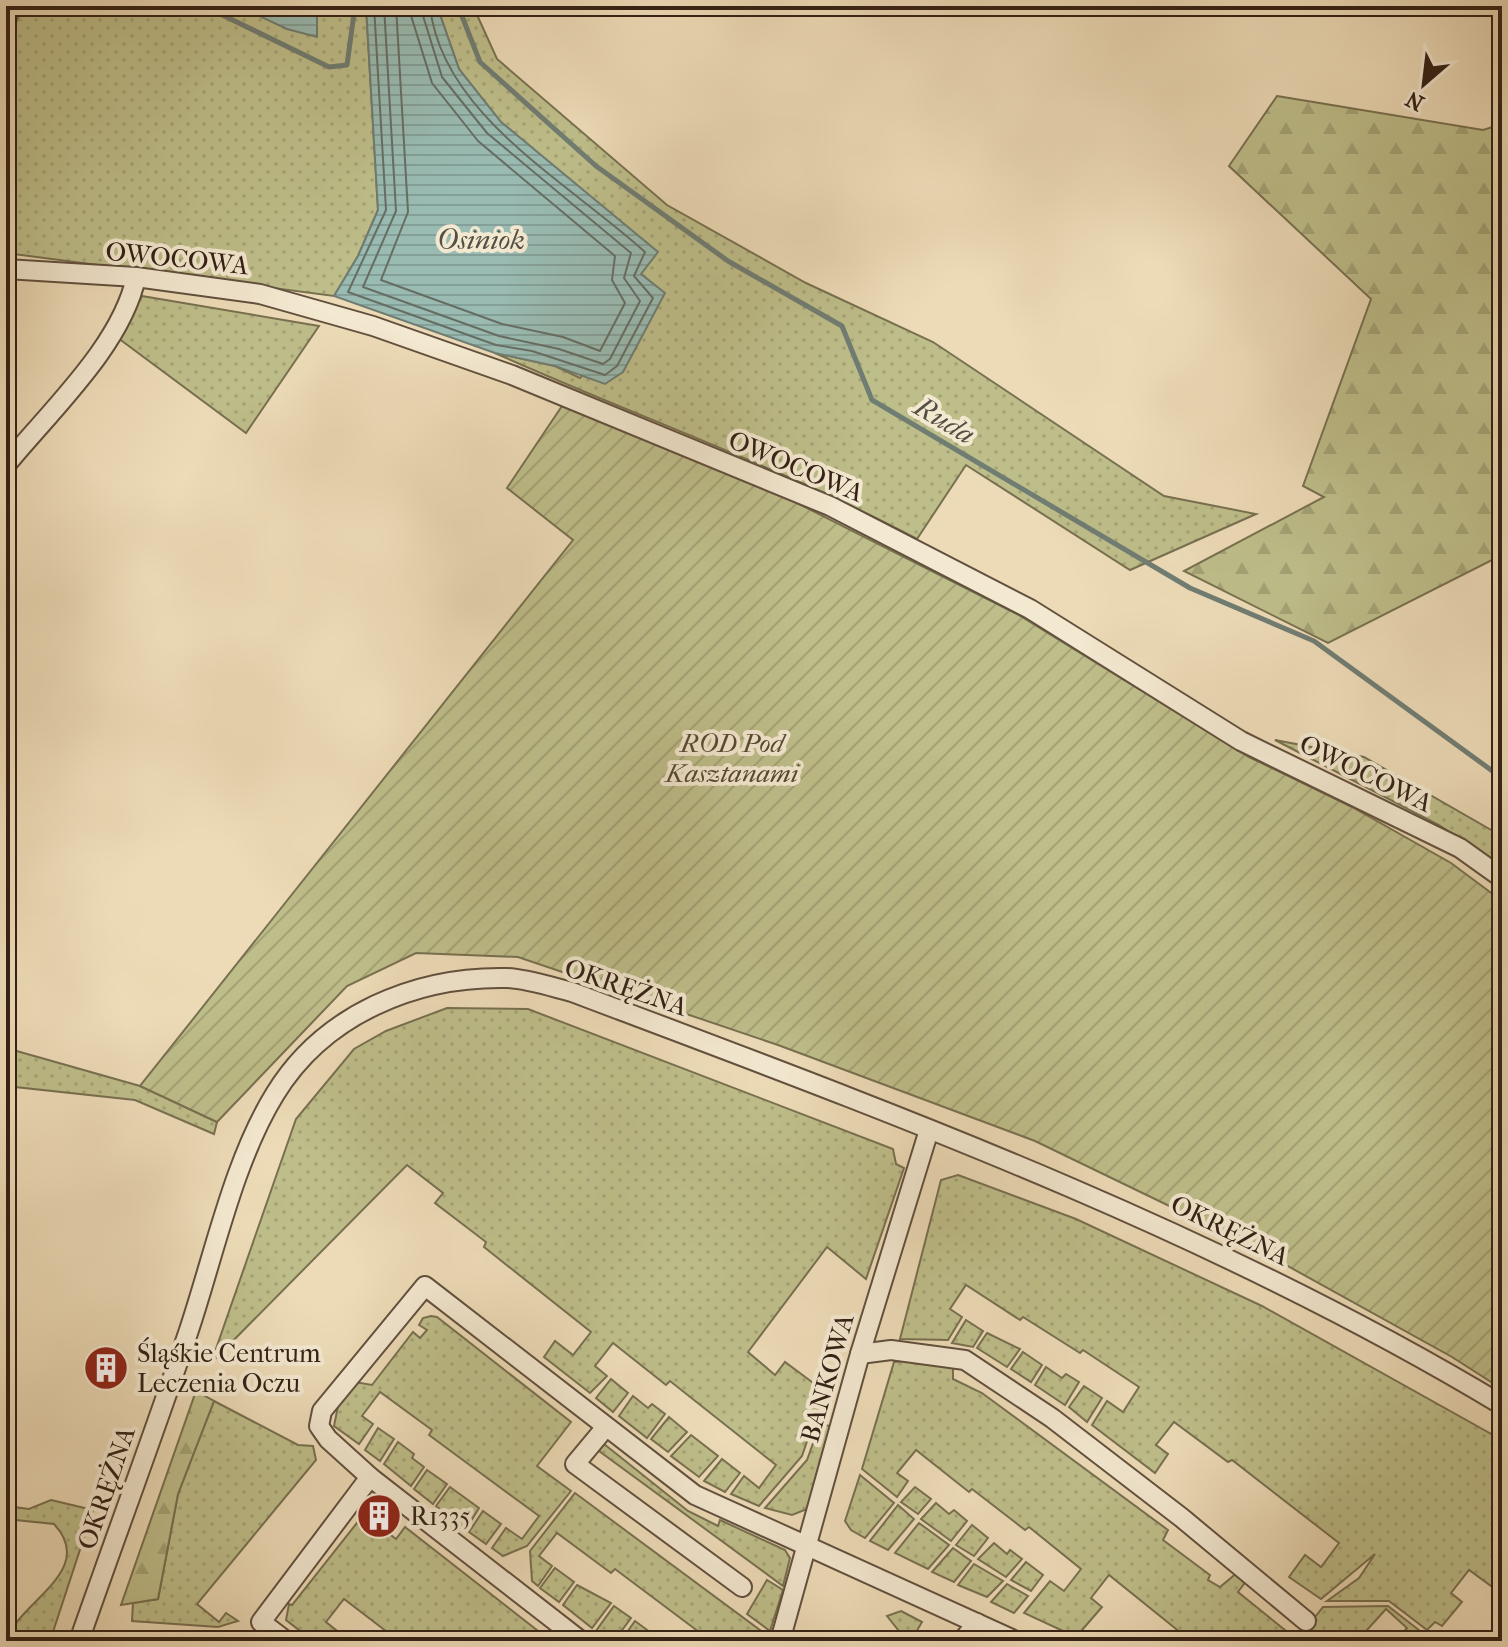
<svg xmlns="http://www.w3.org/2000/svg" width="1508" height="1647" font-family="'IM FELL French Canon',serif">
<defs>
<pattern id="grass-dots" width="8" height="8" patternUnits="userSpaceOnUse" patternTransform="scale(2)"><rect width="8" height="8" fill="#bebe8a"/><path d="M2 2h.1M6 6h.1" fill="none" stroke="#a4a376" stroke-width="1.8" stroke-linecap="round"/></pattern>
<pattern id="forest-firs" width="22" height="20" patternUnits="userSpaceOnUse" patternTransform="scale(2)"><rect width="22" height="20" fill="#bebe8a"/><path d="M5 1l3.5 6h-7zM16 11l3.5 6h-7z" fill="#a4a376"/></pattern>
<pattern id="garden-furrows" width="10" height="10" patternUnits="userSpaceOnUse" patternTransform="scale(2)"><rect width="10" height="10" fill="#bebe8a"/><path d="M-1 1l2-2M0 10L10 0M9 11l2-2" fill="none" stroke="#a4a376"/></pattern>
<pattern id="water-rules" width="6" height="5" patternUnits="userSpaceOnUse" patternTransform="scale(2)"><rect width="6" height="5" fill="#99bbb2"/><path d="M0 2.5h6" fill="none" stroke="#84a098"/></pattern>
</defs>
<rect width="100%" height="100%" fill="#eddbb7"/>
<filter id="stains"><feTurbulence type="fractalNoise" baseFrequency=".0025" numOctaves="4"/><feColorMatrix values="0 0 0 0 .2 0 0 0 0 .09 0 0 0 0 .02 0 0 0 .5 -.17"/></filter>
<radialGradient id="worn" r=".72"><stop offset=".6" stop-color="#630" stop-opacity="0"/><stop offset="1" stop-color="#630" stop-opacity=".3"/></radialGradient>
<g fill="url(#grass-dots)" stroke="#787050" stroke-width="2">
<path d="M23,6H366L378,210L358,256L334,296L6,253V46Z"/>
<path d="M437,6H473L497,59L667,205L806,283L933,342L1164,496L1256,514L1130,570L966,465L917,539C781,467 635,416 495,353L555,366L580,378L654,285L641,274L657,252L501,122L459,69Z"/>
<path d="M142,296L319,326L246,433L118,338Z"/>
<path d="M1275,740L1364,757L1493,831L1502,829V867L1439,825Z"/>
<path d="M447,1008L528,1009L893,1149L896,1164L904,1168L866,1279L827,1247L748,1352L775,1375L785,1362L824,1391L802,1456L759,1506L731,1494L744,1476L759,1488L776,1465L670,1381L666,1385L613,1343L595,1366L607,1376L590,1393L544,1357L555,1341L573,1355L591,1332L484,1247L486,1242L435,1203L443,1193L407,1165L211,1363L296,1119L354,1049L386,1031Z"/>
<path d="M6,1048L140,1086L217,1122L214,1134L135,1100L6,1086Z"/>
<path d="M958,1175L1076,1219L1262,1306L1502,1440V1594L1469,1570L1451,1593L1462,1602L1442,1626L1435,1622L1427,1630L1389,1601H1327L1359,1578L1375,1554L1321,1599L1289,1577L1305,1555L1321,1567L1339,1543L1232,1460L1228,1462L1174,1422L1156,1445L1168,1454L1155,1473L1092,1425L1107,1401L1123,1412L1139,1387L1083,1350L1080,1353L1023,1317L1020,1320L966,1285L950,1309L962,1317L948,1340L900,1339L941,1180Z"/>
<path d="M431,1316L437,1317L571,1422L537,1466L571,1491L527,1546L503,1556L492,1548L506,1528L522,1539L539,1516L429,1435L432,1430L380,1392L362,1416L373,1424L359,1444L334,1426L338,1406L355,1382L372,1385L413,1332L420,1338L427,1330L419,1325L423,1318Z"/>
<path d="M966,1320L983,1331L973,1347L952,1343Z"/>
<path d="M987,1333L1020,1349L1007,1367L977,1348Z"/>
<path d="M1023,1352L1042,1365L1031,1382L1011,1369Z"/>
<path d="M917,1360L953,1365V1379L982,1393L1168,1530L1163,1540L1210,1575L1208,1580L1220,1587L1238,1572L1247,1580L1238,1592L1291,1635L1286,1641H1191L1109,1575L1091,1598L1102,1607L1076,1637L1024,1613L1050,1581L1064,1591L1081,1569L1029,1527L1025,1530L972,1489L969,1492L916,1450L897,1473L908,1481L897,1497L862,1469L894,1362Z"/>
<path d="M1046,1367L1062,1378L1066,1374L1079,1382L1065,1405L1035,1385Z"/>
<path d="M611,1379L628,1393L613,1412L596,1398Z"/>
<path d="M1084,1386L1102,1398L1087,1422L1069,1407Z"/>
<path d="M633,1396L648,1408L652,1404L665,1414L647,1438L619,1416Z"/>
<path d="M214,1401L298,1445L313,1446L316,1460L197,1604L219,1622L226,1613L238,1621L218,1627L132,1621L133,1603L158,1599L178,1494Z"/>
<path d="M669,1417L687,1432L668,1452L651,1439Z"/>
<path d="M820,1424L830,1426L807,1509L792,1515L765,1508L807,1460Z"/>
<path d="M378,1428L394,1439L380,1461L365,1450Z"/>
<path d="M691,1435L718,1456L699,1477L671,1456Z"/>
<path d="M398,1442L414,1454L412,1458L424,1467L411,1486L384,1464Z"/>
<path d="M604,1444L688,1511L718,1526L720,1520L785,1550L790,1558L783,1586L599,1451Z"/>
<path d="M722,1459L740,1473L725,1492L704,1481Z"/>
<path d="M427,1470L447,1484L433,1504L414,1489Z"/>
<path d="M860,1475L894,1503L865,1538L851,1530L845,1521Z"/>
<path d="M450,1487L479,1508L466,1529L436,1506Z"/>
<path d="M915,1487L931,1499L918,1514L901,1502Z"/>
<path d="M575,1493L768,1636L766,1641H711L615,1569L611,1573L557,1533L539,1556L552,1566L538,1586L532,1581L530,1551Z"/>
<path d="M51,1500L93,1510L50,1641H6C18,1602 98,1571 54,1524L6,1519V1506L29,1509Z"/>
<path d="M936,1503L949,1514L954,1510L967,1521L951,1541L921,1519Z"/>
<path d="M898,1505L914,1519L888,1550L870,1541Z"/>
<path d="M483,1511L501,1524L486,1544L469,1532Z"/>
<path d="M364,1514L396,1539L405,1527L551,1641H394L395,1638L344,1599L326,1622L350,1641H313L286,1620L289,1604L292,1605Z"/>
<path d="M919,1523L949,1545L928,1569L895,1553Z"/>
<path d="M972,1525L988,1538L974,1556L956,1545Z"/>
<path d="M994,1543L1007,1554L1010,1550L1022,1559L1006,1577L978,1559Z"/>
<path d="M953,1548L971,1561L954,1582L932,1572Z"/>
<path d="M1026,1562L1043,1575L1031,1591L1011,1580Z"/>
<path d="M974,1564L1003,1581L987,1597L958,1585Z"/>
<path d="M555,1568L574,1582L559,1602L540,1588Z"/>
<path d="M767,1580L783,1590L770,1631L747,1614Z"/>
<path d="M1007,1584L1028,1596L1014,1613L991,1602Z"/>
<path d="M577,1585L611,1603L592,1628L563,1605Z"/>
<path d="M614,1606L631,1618L614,1641L596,1631Z"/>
<path d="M1388,1606L1424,1634L1417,1641H1396L1407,1628L1386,1609L1357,1641H1296L1323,1607Z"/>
<path d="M901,1611L922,1622L915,1634L928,1641H907L887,1616Z"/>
<path d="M635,1621L662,1641H621Z"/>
</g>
<g fill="url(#forest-firs)" stroke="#787050" stroke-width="2">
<path d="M1277,96L1483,130L1502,124V551L1500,556L1328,643L1184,571L1324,497L1303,486L1371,299L1229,166Z"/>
<path d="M196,1391L214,1401L178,1494L158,1599L121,1605Z"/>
</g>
<path fill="url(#garden-furrows)" stroke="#787050" stroke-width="2" d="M562,406L793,501L1017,614L1249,757L1352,807L1451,863L1502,901V1389L1452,1357L1248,1244L1035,1141L778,1045L518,957L416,953L347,986L217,1122L140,1086L573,540L507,488Z"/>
<g fill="url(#water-rules)" stroke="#707d73" stroke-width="2">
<path d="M238,6H317V37L287,29Z"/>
<path d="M366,6H437L459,69L501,122L658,252L641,274L665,293L623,372L605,384L555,366L495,353L334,296L358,256L378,210Z"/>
</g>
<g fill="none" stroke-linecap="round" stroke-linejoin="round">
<g stroke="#666e64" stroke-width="2">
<path d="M374,6L386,210L348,292L496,345L532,351L605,375L617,366L653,298L634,276L645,252C571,184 441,115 430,6"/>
<path d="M384,6L396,211L363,287L499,336L559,349L603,364L610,359L640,301L624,278L631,253L487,133L442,77L420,6"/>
<path d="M396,6L408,212L381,280L502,324L563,337L600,351L625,303L612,280L615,256L478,141L432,83L408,6"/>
</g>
<g stroke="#707d73" stroke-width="5">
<path d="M204,6L329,67L347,65L355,6"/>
<path d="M458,6L480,62L596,166L728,261L842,326L872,400L1190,588L1314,641L1502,778"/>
</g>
<g stroke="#62503e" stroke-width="22">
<g id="minor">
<path d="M6,269L136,277L260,294L373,326L512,375L830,506L1030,609L1241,741L1460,848L1502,878"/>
<path d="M6,465C50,411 122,345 136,277"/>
<path d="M860,1354L891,1350L965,1360L1052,1418L1182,1518L1306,1621"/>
<path d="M605,1428L575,1464L742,1587"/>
<path d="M370,1477L328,1439L319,1426L322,1411L425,1286L695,1495L1016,1641"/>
<path d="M79,1641C115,1538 153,1436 188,1333C214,1256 233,1162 275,1094C324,1014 416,976 507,978C528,979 552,987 572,992C890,1112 1210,1229 1502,1405"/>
<path d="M286,1641L261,1622L370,1477L581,1641"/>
<path d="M780,1641L860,1354L929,1130"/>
<path d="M962,1641L977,1623"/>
<path d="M1436,1641H1438"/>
</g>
</g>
<use href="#minor" stroke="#f3e8d0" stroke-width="18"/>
</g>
<defs>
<g id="building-disc" transform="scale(2.3)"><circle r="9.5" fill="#8f2418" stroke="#f3e8d0"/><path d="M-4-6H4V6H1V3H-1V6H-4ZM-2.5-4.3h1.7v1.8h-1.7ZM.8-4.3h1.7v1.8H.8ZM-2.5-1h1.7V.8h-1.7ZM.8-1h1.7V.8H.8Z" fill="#fff"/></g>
</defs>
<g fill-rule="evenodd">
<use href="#building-disc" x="106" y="1368"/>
<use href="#building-disc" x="379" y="1516"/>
</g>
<g text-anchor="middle" stroke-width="8" stroke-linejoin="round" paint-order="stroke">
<g font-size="26" fill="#332115" stroke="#f3e8d0">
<text transform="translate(177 258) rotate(6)" y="9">OWOCOWA</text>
<text transform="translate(796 466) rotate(23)" y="9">OWOCOWA</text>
<text transform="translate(1366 773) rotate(26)" y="9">OWOCOWA</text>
<text transform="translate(626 987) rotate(19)" y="9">OKRĘŻNA</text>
<text transform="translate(1230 1230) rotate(26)" y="9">OKRĘŻNA</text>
<text transform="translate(827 1378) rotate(-74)" y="9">BANKOWA</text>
<text transform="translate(106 1488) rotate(-71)" y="9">OKRĘŻNA</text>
</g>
<g font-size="26" font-style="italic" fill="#564832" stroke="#f3e8d0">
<text x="732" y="752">ROD Pod<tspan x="732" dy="30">Kasztanami</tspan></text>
</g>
<g font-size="26" fill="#332115" stroke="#f3e8d0" text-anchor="start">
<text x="137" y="1362">Śląśkie Centrum<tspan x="137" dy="30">Leczenia Oczu</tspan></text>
<text x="410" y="1525">R1335</text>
</g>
<g font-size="28" font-style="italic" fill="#524f44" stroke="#f3e8d0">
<text x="481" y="249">Osiniok</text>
<text transform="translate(945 420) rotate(31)" y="10">Ruda</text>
</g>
</g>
<rect width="1508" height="1647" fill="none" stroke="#eddbb7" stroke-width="32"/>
<rect x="8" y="8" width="1492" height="1631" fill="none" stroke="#332115" stroke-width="4"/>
<rect x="16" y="16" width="1476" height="1615" fill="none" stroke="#332115" stroke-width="2"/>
<g transform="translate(1424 84) rotate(208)" stroke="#f3e8d0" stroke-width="6" paint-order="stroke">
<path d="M0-6L14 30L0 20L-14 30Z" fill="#332115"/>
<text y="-12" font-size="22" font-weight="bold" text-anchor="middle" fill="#332115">N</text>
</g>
<rect width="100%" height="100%" filter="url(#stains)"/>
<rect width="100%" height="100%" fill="url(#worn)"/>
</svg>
